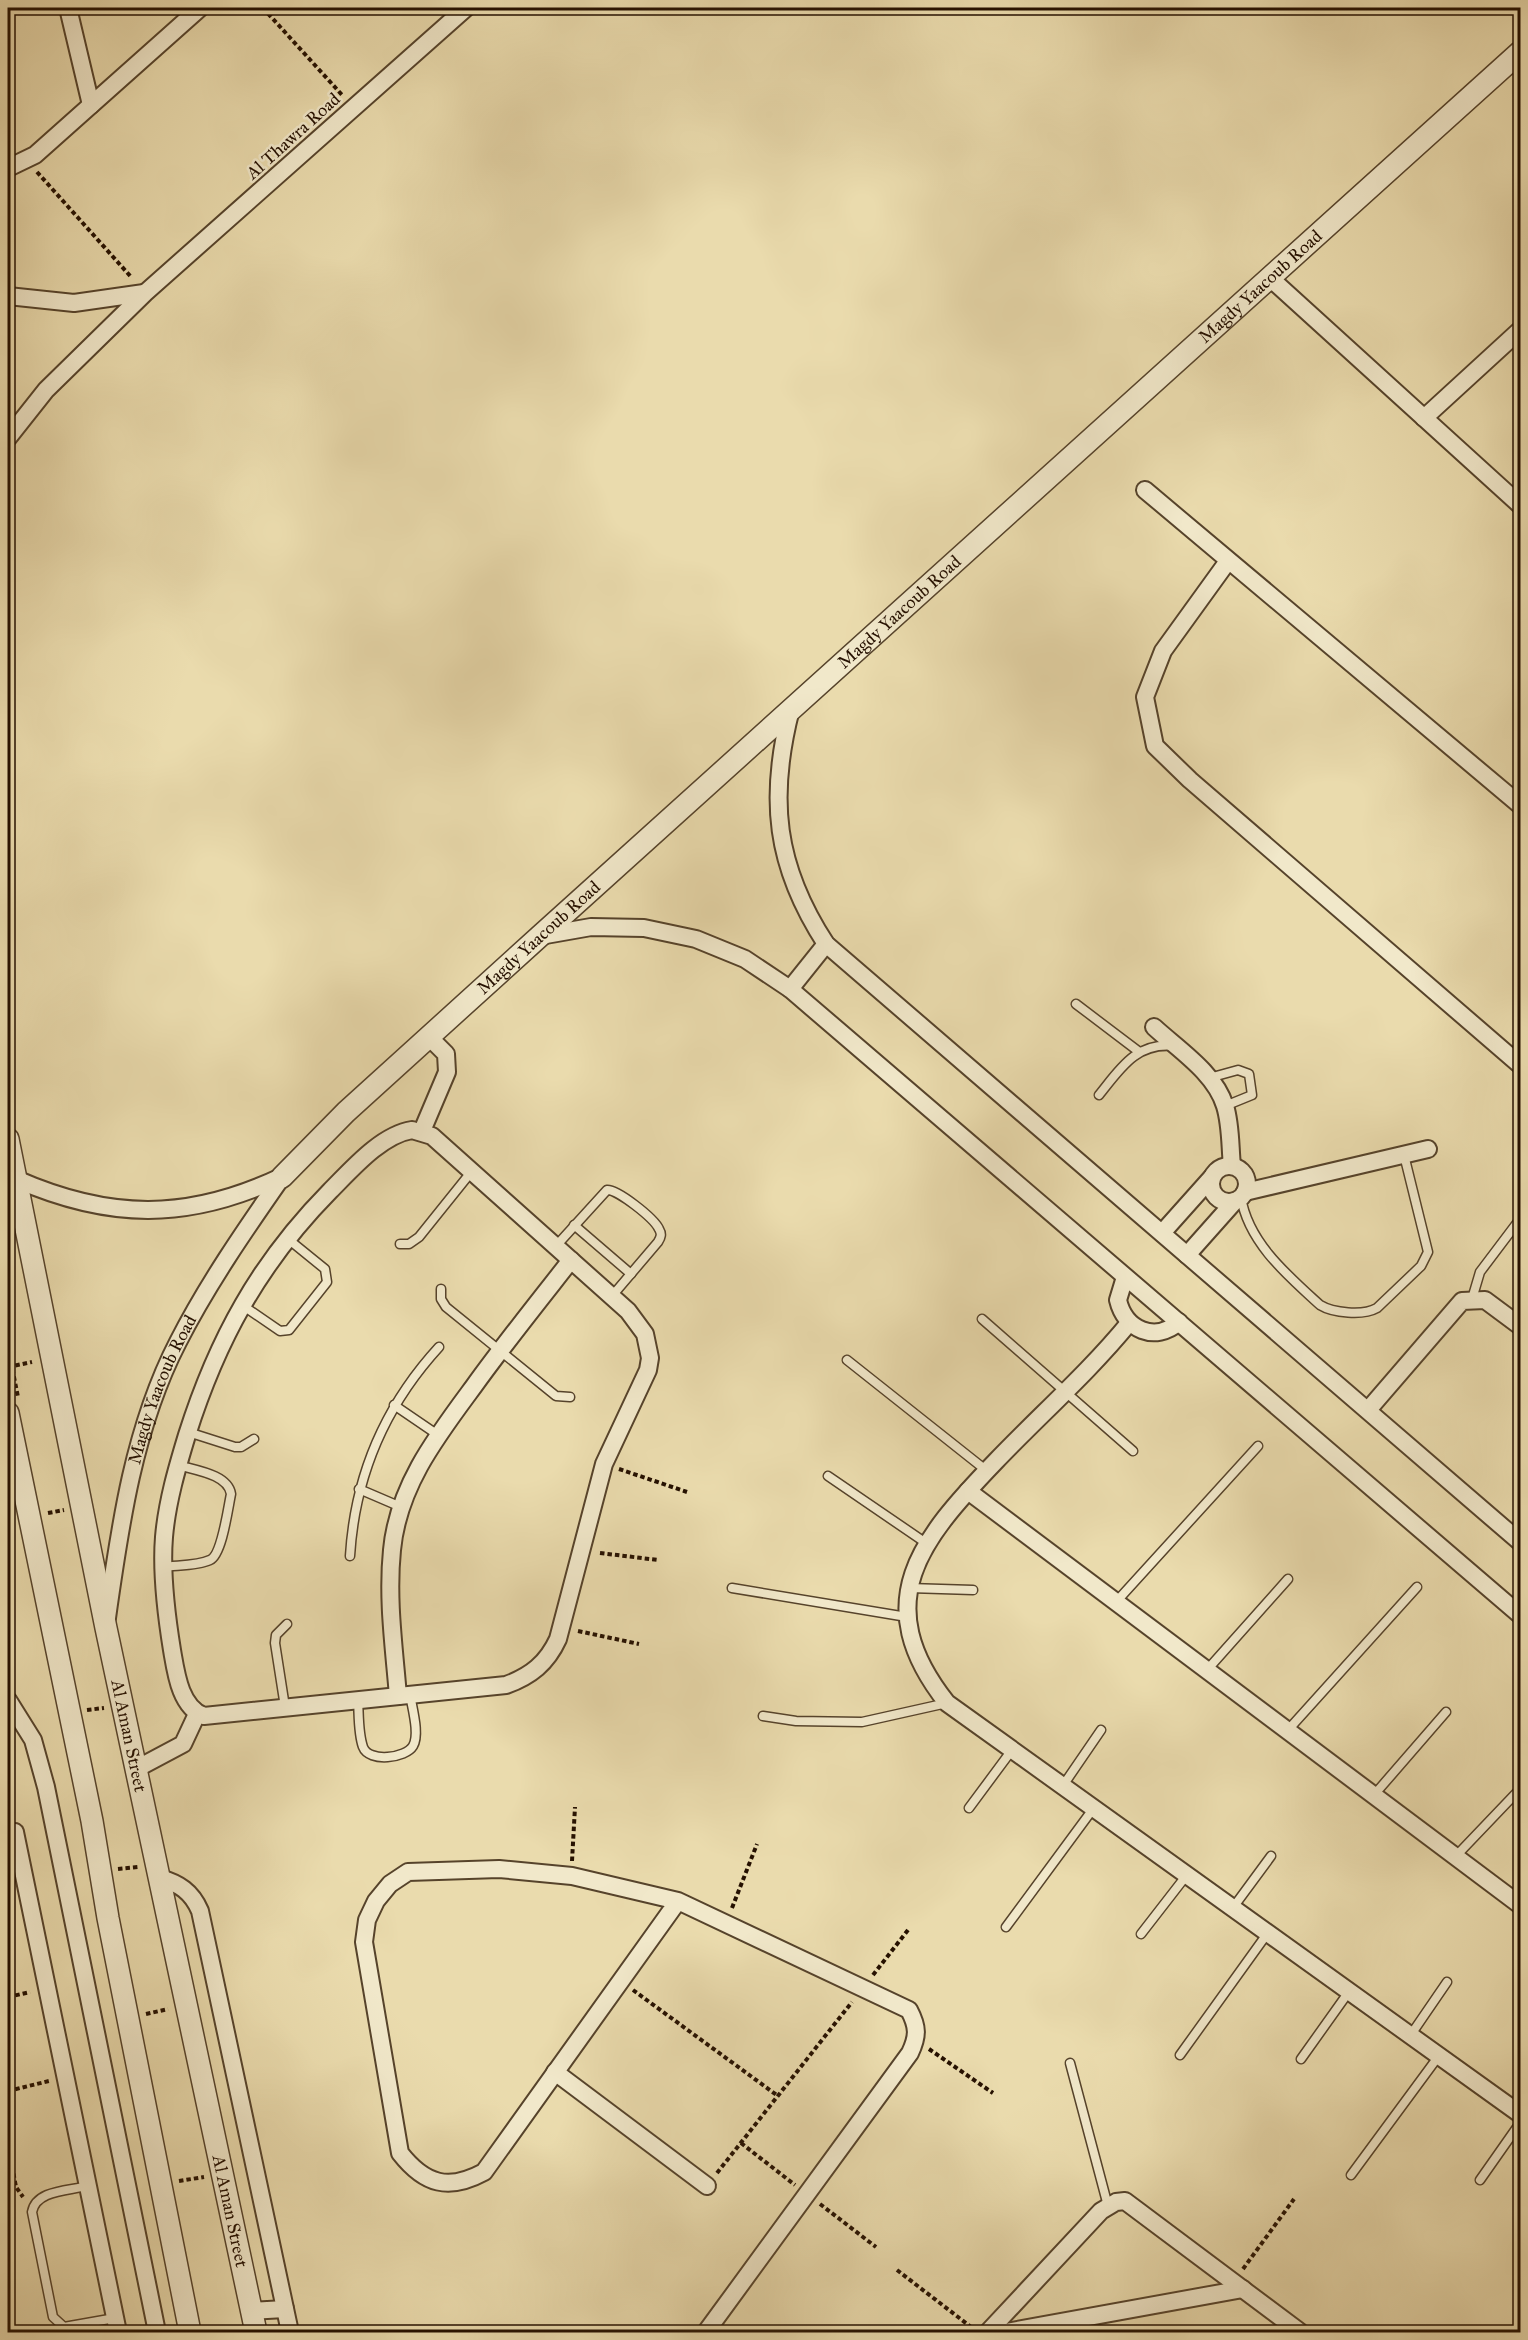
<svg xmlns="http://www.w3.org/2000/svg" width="1528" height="2340" font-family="'IM FELL Great Primer',serif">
<rect width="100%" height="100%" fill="#eadbad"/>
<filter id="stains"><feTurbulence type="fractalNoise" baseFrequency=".00333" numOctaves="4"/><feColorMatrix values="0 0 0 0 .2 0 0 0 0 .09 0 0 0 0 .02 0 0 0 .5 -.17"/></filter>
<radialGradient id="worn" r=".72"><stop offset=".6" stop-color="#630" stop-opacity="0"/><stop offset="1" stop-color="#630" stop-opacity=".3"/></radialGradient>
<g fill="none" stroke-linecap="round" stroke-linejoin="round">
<g stroke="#56432b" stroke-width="11">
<g id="service">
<path d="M1076,1004L1138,1051"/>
<path d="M1209,1078L1238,1070L1249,1074L1252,1095L1225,1106"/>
<path d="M1099,1095C1120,1069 1136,1042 1174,1046"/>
<path d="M1241,1197C1248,1242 1287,1275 1320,1305C1333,1313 1363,1316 1377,1308L1421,1266L1428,1252L1404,1155"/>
<path d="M574,1225L631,1274"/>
<path d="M400,1244H409L419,1237L472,1171"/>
<path d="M556,1246L607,1190C617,1189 654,1218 659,1229C662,1234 661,1237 658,1242L612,1296"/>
<path d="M441,1289V1299L446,1307L556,1396L570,1397"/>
<path d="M1472,1299L1480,1272L1520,1219"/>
<path d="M242,1305L280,1331L289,1330L327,1282L325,1269L288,1239"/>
<path d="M982,1319L1133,1451"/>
<path d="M847,1360L987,1471"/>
<path d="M394,1405L438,1435"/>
<path d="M188,1432L235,1447H241L254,1439"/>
<path d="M828,1476L926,1543"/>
<path d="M359,1489L401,1507"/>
<path d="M350,1556C355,1475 384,1407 439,1347"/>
<path d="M163,1567C177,1565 197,1566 210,1560C222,1555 228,1508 231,1494C228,1474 194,1470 178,1465"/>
<path d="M732,1588L907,1617"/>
<path d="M909,1588L973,1590"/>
<path d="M1116,1602L1258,1446"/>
<path d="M1207,1670L1288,1579"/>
<path d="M358,1700C359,1714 358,1733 363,1747C369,1763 406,1758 413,1746C420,1734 412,1708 410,1694"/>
<path d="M285,1707L275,1643L276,1635L287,1624"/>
<path d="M763,1716L796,1721L862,1722L947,1703"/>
<path d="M1288,1730L1417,1587"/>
<path d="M1062,1787L1101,1730"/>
<path d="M1374,1795L1446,1712"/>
<path d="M969,1808L1012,1750"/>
<path d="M1456,1856L1520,1789"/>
<path d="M1232,1909L1271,1856"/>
<path d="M1006,1927L1093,1809"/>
<path d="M1141,1934L1186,1876"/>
<path d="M1410,2036L1447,1982"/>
<path d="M1180,2055L1267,1934"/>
<path d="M1301,2059L1348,1993"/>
<path d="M1070,2063L1108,2206"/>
<path d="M1351,2175L1438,2057"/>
<path d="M1480,2180L1520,2123"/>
<path d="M87,2186C68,2191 36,2190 32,2212L53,2317L64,2327L115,2318"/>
</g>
</g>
<g stroke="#56432b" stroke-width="20">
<g id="minor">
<path d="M68,8L91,105"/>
<path d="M8,168L35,155L200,8"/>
<path d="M1269,277L1520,505"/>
<path d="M8,296L74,303L144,293"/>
<path d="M1424,418L1520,330"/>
<path d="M8,438L46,390L145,293L466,8"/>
<path d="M1145,490L1520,805"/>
<path d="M1228,561L1163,651L1145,697L1155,746L1190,780L1520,1065"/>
<path d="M791,709C768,798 775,866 826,944L1520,1542"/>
<path d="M540,936L591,927L644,928L696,939L745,959L790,989L1520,1615"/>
<path d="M790,989L826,944"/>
<path d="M1154,1027C1179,1050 1215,1073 1225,1106C1231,1125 1230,1147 1232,1166"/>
<path d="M412,1130L432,1136L628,1311L645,1334L650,1358L648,1370L604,1464L558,1639C547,1663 531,1676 506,1685L204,1716C180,1707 176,1673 172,1650C166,1613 161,1574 164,1537C167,1502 177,1468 187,1435C217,1340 259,1263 330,1191C352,1169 381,1135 412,1130Z"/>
<path d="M422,1131L447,1072L446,1054L429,1037"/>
<circle cx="1229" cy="1184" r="18"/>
<path d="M16,1179C109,1220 188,1221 281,1177"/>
<path d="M1245,1192L1428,1149"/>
<path d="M1162,1233L1212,1177"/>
<path d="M1187,1255L1235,1201"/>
<path d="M1125,1277L1118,1300C1125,1330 1155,1343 1179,1322"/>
<path d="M1129,1323C1089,1372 1040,1415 996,1461C921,1539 867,1602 947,1703L1520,2114"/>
<path d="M1368,1410L1462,1301L1485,1300L1520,1326"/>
<path d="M968,1491L1520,1905"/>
<path id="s1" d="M107,1618C120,1525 134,1427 178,1342C207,1285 245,1230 282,1177"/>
<path d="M398,1696C394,1647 387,1599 392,1550C398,1486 437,1436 474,1386C505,1343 538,1302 571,1260"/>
<path d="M8,1700L33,1740L46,1787L157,2332"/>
<path d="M136,1769L183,1744L197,1714"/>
<path d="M8,1834L15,1832L118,2332"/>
<path d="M159,1878C179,1883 192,1892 200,1911L290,2332"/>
<path d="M678,1901L484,2172C449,2191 425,2185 400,2153L364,1942L367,1920L376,1901L390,1884L408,1872L499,1869L572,1876L678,1901L909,2010C918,2027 918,2036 910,2053L706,2332"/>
<path d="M555,2072L707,2186"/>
<path d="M251,2311L285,2309"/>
<path d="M988,2332L1101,2211L1116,2202L1125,2201L1300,2332"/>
<path d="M1006,2332L1243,2289"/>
</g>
</g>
<g stroke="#56432b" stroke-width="24">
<g id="tertiary">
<path id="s2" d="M8,1139L106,1628L256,2332"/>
<path id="s3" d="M282,1177L346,1112L540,936L1520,52"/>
<path d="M8,1413L92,1821L108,1918L190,2332"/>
</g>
</g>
<g stroke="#251000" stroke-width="4" stroke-dasharray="4.5 3" stroke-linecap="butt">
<path d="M263,8L343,96"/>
<path d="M37,172L132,278"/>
<path d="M8,1347L18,1397"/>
<path d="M8,1367L32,1362"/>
<path d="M619,1469L687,1492"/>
<path d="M48,1513L64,1510"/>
<path d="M600,1553L658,1560"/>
<path d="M578,1631L639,1644"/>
<path d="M87,1710L104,1708"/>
<path d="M572,1861L575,1807"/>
<path d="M118,1869L138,1867"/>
<path d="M732,1908L757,1844"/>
<path d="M873,1975L908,1930"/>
<path d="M633,1990L778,2096"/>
<path d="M8,1997L30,1992"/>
<path d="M146,2014L168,2009"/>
<path d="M929,2049L993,2093"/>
<path d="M8,2091L49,2081"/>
<path d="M741,2143L795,2185"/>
<path d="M8,2144L16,2187L23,2197"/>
<path d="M717,2173L852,2002"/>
<path d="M179,2181L204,2177"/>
<path d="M820,2204L876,2247"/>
<path d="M1243,2269L1294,2199"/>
<path d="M897,2270L971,2327"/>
</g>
<use href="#service" stroke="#f1e8ca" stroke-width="8"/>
<use href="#minor" stroke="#f1e8ca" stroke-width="16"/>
<use href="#tertiary" stroke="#f1e8ca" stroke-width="21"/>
</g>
<g text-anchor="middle" stroke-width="5" stroke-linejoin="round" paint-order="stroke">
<g font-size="18" fill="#251000" stroke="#f1e8ca">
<text transform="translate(293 136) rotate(-42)" y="6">Al Thawra Road</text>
<text dy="6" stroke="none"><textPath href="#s3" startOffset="1323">Magdy Yaacoub Road</textPath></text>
<text dy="6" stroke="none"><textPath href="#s3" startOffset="837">Magdy Yaacoub Road</textPath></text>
<text dy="6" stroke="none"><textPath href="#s3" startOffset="351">Magdy Yaacoub Road</textPath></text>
<text dy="6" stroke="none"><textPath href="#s1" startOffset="236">Magdy Yaacoub Road</textPath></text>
<text dy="6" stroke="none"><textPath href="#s2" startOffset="609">Al Aman Street</textPath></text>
<text dy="6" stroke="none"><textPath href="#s2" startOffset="1095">Al Aman Street</textPath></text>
</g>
</g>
<rect width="1528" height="2340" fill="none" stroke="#eadbad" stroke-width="30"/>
<rect x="9" y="9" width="1510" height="2322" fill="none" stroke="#251000" stroke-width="3"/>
<rect x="15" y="15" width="1498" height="2310" fill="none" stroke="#251000" stroke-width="1.5"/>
<rect width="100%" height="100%" filter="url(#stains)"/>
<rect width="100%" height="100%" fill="url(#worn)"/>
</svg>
